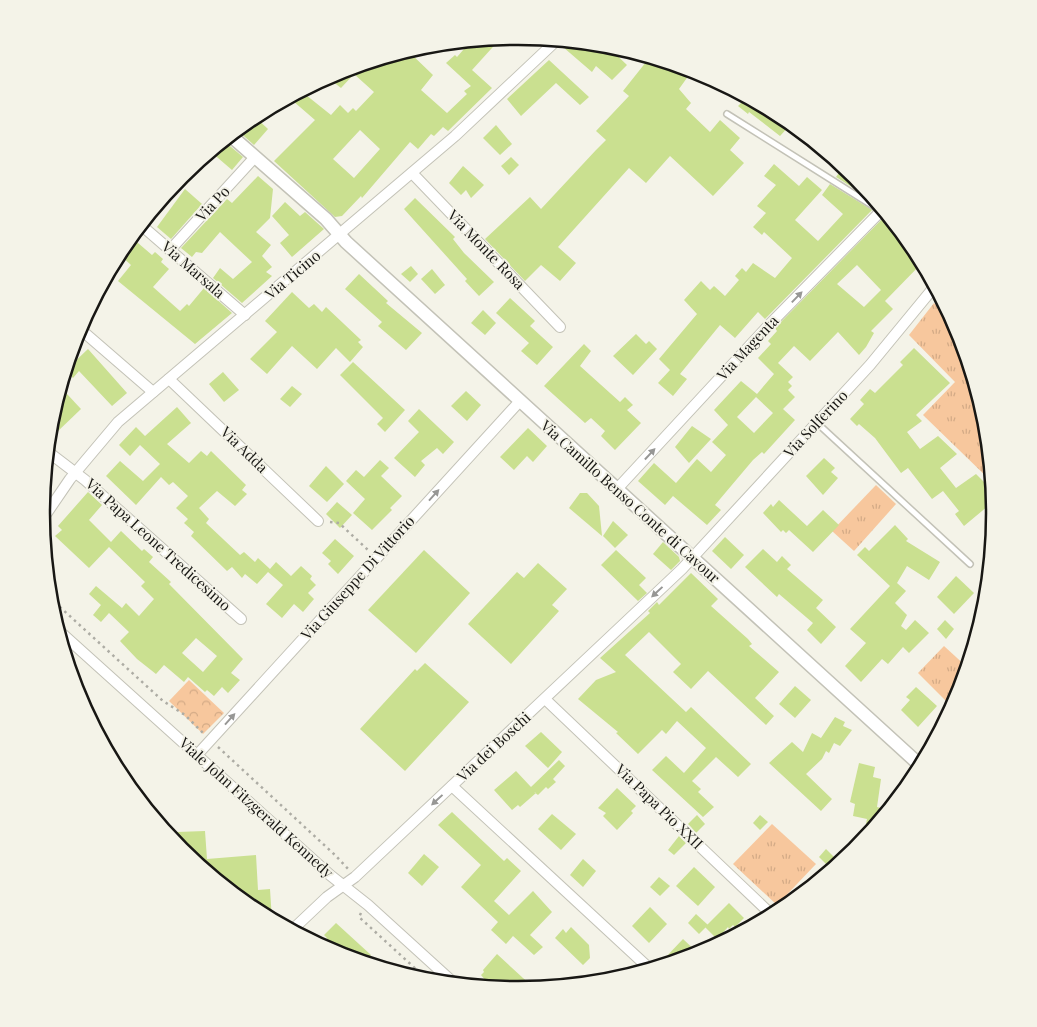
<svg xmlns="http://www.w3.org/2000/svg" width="1037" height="1027" font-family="'Playfair Display',serif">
<defs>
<pattern id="grass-tufts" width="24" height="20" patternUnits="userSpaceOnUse" patternTransform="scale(1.25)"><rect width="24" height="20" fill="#f7c79d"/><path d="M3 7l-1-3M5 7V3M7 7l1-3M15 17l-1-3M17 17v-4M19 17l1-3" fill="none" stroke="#d3aa86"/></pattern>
<pattern id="park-crowns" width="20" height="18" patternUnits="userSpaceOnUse" patternTransform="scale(1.25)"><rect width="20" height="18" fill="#f7c79d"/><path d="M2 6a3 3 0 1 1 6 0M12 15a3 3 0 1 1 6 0" fill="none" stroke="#d3aa86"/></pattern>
</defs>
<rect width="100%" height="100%" fill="#f4f3e8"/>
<g fill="url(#grass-tufts)">
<path d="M934,303L955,323L960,331L987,421L993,483L923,415L955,382L909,335Z"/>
<path d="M876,485L896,504L854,551L832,531Z"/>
<path d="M944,646L968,668L959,696L953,708L918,673Z"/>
<path d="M772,824L816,864L777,905L733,864Z"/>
</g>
<path fill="url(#park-crowns)" d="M189,680L224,713L203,734L169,701Z"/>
<g fill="#cae090" fill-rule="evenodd">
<path d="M501,38L472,70L492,88L448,131L443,127L434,136L431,134L418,149L410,142L362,198L361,196L342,216L335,217L274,161L315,120L293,101L301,91L331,115L340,105L348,113L353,108L356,111L374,92L354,74L341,88L327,77L408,51L433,75L421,90L447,113L467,94L464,91L471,86L446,63L455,55L457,57L471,41ZM360,130L380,149L354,178L333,159Z"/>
<path d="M569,41L606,45L627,65L612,80L596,66L592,72L563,47Z"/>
<path d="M650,57L687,68L684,71L689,75L679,89L691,103L686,109L710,132L720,120L740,138L730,150L744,163L713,196L670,156L646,183L629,168L558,247L576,263L560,281L541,265L525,281L485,239L530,197L541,209L596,150L606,140L596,131L629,96L623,91Z"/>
<path d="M549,60L589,97L580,105L556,83L521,116L507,99Z"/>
<path d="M747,97L784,117L792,123L780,136L749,112L748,114L738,106Z"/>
<path d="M254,116L268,129L254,145L237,130Z"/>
<path d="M496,125L512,144L500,155L483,138Z"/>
<path d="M224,141L243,157L232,170L211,152Z"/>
<path d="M511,157L519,165L509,175L501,166Z"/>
<path d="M774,164L799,186L807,177L822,190L795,220L818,241L843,214L822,195L830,184L872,210L765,319L758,312L735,338L720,325L680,374L687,379L673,396L658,383L670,370L659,359L697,314L684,300L701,281L710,290L714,286L725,296L739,280L735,276L742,268L746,272L753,263L775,278L792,258L764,232L762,235L753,227L766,213L757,206L776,185L764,176Z"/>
<path d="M463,166L484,185L471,198L466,190L461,195L449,183Z"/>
<path d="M844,166L856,176L879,204L836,177Z"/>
<path d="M258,176L273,189L270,218L256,232L271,245L262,256L272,267L266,272L272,276L242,303L213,278L220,268L233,279L252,262L220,232L202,253L196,252L192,257L181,248L227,199L232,203Z"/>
<path d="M185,189L202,204L171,239L157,227Z"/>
<path d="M415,198L455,237L453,239L464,253L494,282L479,296L465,281L467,279L404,209Z"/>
<path d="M285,202L300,216L305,212L324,229L292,257L280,243L289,235L272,216Z"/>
<path d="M887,214L915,249L923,262L885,301L893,309L871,331L874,333L866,347L859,355L838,332L810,361L794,346L778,363L793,377L788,382L792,386L788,390L795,397L783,409L795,420L764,454L762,452L753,460L715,505L721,510L707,525L673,496L665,505L638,481L654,463L676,483L697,459L711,472L726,455L712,442L728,425L714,410L741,381L757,394L774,374L758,358L771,344L768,341L777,331L775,328ZM857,265L881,290L864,307L837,284ZM756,397L773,413L754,433L737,417Z"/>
<path d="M131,237L152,255L155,252L163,259L161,262L169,269L153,287L180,311L187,304L189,306L204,288L232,313L195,344L118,281L131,265L119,254Z"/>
<path d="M411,266L418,274L410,282L401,274Z"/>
<path d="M432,269L445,285L435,294L421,279Z"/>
<path d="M359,274L388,301L386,303L422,333L406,350L378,326L382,322L345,289Z"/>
<path d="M292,292L309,308L314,304L322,312L326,307L361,340L358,342L363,347L350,362L336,348L317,369L292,346L267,374L250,359L277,332L265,321Z"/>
<path d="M510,298L535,321L530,326L553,347L537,365L521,351L529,343L496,313Z"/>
<path d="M483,310L496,323L485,335L471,323Z"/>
<path d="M636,334L646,344L649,341L657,349L633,375L613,356Z"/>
<path d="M584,344L591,351L580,366L620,402L625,397L633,405L627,410L641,423L615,450L601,436L605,431L591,418L585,423L544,386Z"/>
<path d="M914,348L950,383L916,415L922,421L907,432L920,449L938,436L957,454L940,468L956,488L976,474L993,491L994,501L964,526L955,514L959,511L943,491L932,499L908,468L901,473L875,438L859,424L857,426L850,419L864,404L860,400L870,389L875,393L903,365L900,362Z"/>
<path d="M88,349L127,393L112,406L79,371L73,378L66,370Z"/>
<path d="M353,362L405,410L385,432L377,424L383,418L340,375Z"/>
<path d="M223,372L239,390L224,402L209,384Z"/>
<path d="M292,386L302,394L290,407L280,399Z"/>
<path d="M466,391L481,405L467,421L451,406Z"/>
<path d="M67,394L81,409L56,433L50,426L56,403Z"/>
<path d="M177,407L191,423L167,444L189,463L201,451L207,456L211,451L246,485L242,490L247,494L235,506L217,491L199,508L209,519L206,523L240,555L244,552L255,562L258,558L270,569L276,562L291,576L301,566L312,576L310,579L316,585L308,593L314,599L303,612L294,604L282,618L266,604L283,585L268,572L257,584L245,574L242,578L232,567L227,571L191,536L194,532L184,523L188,519L176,508L188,496L173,482L169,485L161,477L136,505L106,476L120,461L143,481L160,464L140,445L130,456L119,445L136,427L145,436Z"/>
<path d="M419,409L454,442L443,454L437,448L421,461L425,465L415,477L394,458L419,432L408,421Z"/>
<path d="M692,426L711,439L689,463L675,447Z"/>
<path d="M528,428L547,446L533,462L527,456L514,470L500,457Z"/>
<path d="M824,458L835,468L831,472L838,478L823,495L806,476Z"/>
<path d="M380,460L389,468L381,476L402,496L390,508L392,510L372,530L353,513L365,499L346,481L356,470L364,477Z"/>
<path d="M326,466L344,484L327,502L309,486Z"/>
<path d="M88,492L102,505L89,520L111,542L121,531L142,551L144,549L153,557L149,562L171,582L169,584L243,659L231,673L240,680L228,693L222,687L214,696L207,690L205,692L188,677L184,682L164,665L156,674L137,659L120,641L129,632L109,613L101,622L93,615L101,605L89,594L96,586L122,608L126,603L139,616L154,599L141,586L145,582L109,547L89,568L55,536L62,530L58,526ZM196,638L217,656L203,672L182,653Z"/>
<path d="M580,493H587L599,506L602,536L569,508Z"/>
<path d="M779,500L807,526L823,510L839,525L813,552L789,530L786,533L783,530L781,532L763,513L771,504L773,507Z"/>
<path d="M337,502L352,515L340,528L326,514Z"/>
<path d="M613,521L628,535L615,548L603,536Z"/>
<path d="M895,525L908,539L906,541L940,562L929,580L907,566L897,583L906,591L895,603L907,615L901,626L906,630L915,620L929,633L909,653L903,647L888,664L882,659L861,682L845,666L866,643L850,629L890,586L857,555L865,547L869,551Z"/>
<path d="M725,537L744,555L731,569L712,551Z"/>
<path d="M335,539L354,556L338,574L328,564L331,561L322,553Z"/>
<path d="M663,542L679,557L680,561L671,570L653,554Z"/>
<path d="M763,549L777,562L782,556L791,565L787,569L823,600L816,608L836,627L821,644L807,630L813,623L779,594L777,597L745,567Z"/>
<path d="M424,550L470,593L416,653L368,610Z"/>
<path d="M616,550L646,578L639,585L647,593L638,601L601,565Z"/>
<path d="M538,563L567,589L552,605L559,611L511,664L468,624L517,572L524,578Z"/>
<path d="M691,573L718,599L711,606L748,639L752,644L749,646L779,672L755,698L774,716L766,725L708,671L691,689L673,672L681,664L649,632L625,655L686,712L691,707L751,764L738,777L716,757L692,781L701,789L698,792L714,807L703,817L652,770L666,756L684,773L706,748L677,721L666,734L662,730L638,754L616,733L618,732L578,699L596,680L616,672L600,658L650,613L648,611L657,602L659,605Z"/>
<path d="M956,576L974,593L954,614L937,597Z"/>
<path d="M945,620L954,629L946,639L937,629Z"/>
<path d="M425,663L469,702L405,771L360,729L415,669L417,671Z"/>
<path d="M795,686L811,700L795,718L779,704Z"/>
<path d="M916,687L937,706L918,727L901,710L910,700L906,697Z"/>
<path d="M835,717L845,722L843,726L852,730L840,746L834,743L829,753L826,751L822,759L806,774L832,799L821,811L769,763L792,742L803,752L812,733L821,738Z"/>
<path d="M541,732L562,752L548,768L525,746Z"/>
<path d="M559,760L565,766L553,779L556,782L548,789L546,787L538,795L534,792L536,793L520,807L518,805L512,810L494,790L516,771L531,787Z"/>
<path d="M859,763L875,767L873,777L881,779L877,807L881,808L876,826L866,824L867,819L853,816L855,804L850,802Z"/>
<path d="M617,788L636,806L631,811L633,813L617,830L603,816L606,813L598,808Z"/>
<path d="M452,812L504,861L507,858L521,871L494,901L509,915L533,891L552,912L530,935L543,947L534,955L513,936L506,944L491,930L498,922L461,887L481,865L438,825Z"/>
<path d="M552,814L576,834L561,850L538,829Z"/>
<path d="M697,815L705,824L696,833L688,824Z"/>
<path d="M760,815L768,822L760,830L753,823Z"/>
<path d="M205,831L207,859L256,855L258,890L270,889L272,920L253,910L207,872L206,861L194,862L177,847V832Z"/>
<path d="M679,836L686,843L674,855L668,850Z"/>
<path d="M826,849L834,857L827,865L819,857Z"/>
<path d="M424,854L439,867L422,886L408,873Z"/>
<path d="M583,859L596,871L583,887L570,875Z"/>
<path d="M694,867L715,887L698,906L676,886Z"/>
<path d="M659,877L670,886L660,896L650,887Z"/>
<path d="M729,903L744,918L735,927L733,925L729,929L728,927L717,939L705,927Z"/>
<path d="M650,907L667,924L649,943L632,926Z"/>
<path d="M696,914L708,925L699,934L688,923Z"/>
<path d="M336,923L371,955L363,963L344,957L326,940L327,938L324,935Z"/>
<path d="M571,927L589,945L590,958L583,965L555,938L563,929L566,933Z"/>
<path d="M683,939L700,955L671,963L665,958Z"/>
<path d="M497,954L523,978L536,989L518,991L492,988L481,975L484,972L483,970Z"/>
</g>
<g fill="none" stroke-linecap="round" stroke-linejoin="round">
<g stroke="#c3c2b7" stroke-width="8">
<g id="service">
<path d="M727,114L881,211"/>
<path d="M817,423L970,564"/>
</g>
</g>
<g stroke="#c3c2b7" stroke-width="12">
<g id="minor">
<path d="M412,173L560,327"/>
<path d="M141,225L245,315"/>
<path d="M170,250L255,157"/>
<path d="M79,328L153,392"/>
<path d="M169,379L318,521"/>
<path d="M47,451L85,480L241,619"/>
<path d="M617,489L767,327L883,209"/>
<path d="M42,520L70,479L118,422L455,136L557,40"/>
<path d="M57,629L330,875L368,905L456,985"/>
<path d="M545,699L773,916"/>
<path d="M197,755L520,401"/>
<path d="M452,786L651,970"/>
<path d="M291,931L327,897L355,877L682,569L870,365L935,286"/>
</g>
</g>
<g stroke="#c3c2b7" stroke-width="15">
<path id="tertiary" d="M230,135L326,219L346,242L922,767"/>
</g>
<g stroke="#adaca4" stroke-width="2.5" stroke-dasharray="2.5 4" stroke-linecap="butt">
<path d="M330,522L339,523L368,550"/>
<path d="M50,598L163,701L185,715L203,733"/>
<path d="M218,747L335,855L349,870"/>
<path d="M361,913L359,917L430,982"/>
</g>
<use href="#service" stroke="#fff" stroke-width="5"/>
<use href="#minor" stroke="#fff" stroke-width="10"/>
<use href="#tertiary" stroke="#fff" stroke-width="12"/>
</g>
<defs><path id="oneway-solid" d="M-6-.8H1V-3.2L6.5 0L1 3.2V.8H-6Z" transform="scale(1.25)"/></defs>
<g fill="#979795">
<use href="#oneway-solid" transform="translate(797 297) rotate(-46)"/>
<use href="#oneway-solid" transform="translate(650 454) rotate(-47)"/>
<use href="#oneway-solid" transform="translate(434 495) rotate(-48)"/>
<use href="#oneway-solid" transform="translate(657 592) rotate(137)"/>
<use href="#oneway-solid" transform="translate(230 719) rotate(-48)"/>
<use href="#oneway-solid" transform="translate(437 800) rotate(137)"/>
</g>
<g text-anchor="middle" stroke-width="4" stroke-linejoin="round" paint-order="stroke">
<g font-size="15" fill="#181714" stroke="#f4f3e8">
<text transform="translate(213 204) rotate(-47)" y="5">Via Po</text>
<text transform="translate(486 250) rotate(46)" y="5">Via Monte Rosa</text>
<text transform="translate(193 270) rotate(41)" y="5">Via Marsala</text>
<text transform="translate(293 275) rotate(-40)" y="5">Via Ticino</text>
<text transform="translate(748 348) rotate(-47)" y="5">Via Magenta</text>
<text transform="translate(816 424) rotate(-47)" y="5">Via Solferino</text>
<text transform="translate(244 450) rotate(44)" y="5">Via Adda</text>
<text transform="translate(630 502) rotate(42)" y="5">Via Camillo Benso Conte di Cavour</text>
<text transform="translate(158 545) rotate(42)" y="5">Via Papa Leone Tredicesimo</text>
<text transform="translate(358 578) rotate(-48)" y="5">Via Giuseppe Di Vittorio</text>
<text transform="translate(494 747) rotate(-43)" y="5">Via dei Boschi</text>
<text transform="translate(659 807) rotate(44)" y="5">Via Papa Pio XXII</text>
<text transform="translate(256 808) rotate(42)" y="5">Viale John Fitzgerald Kennedy</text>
</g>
</g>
<path d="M0 0H1037V1027H0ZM50 513a468 468 0 1 1 936 0a468 468 0 1 1-936 0Z" fill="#f4f3e8" fill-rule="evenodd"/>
<path fill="none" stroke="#181714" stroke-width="2.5" d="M50 513a468 468 0 1 1 936 0a468 468 0 1 1-936 0Z"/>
</svg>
